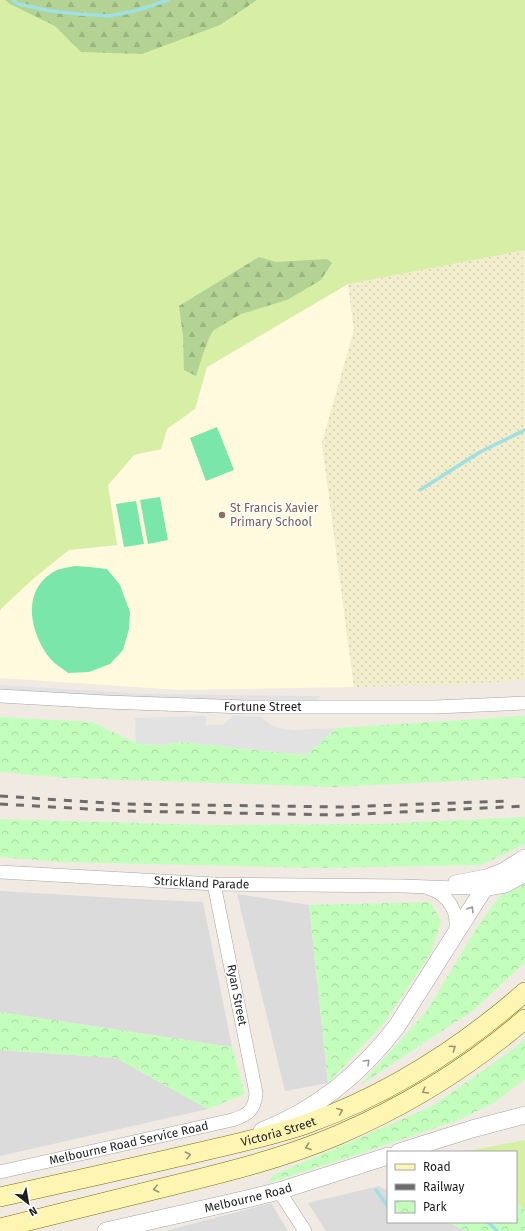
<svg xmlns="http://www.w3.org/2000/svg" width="525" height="1231" font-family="'Fira Sans',sans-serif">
<defs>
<pattern id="farmland-dots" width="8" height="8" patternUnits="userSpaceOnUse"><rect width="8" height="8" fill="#f1edcd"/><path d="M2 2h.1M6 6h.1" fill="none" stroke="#cecbb0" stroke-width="1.8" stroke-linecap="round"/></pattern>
<pattern id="forest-firs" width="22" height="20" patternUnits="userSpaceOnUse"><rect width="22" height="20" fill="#b2d394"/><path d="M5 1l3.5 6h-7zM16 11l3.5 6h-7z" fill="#99b57f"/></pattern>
<pattern id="park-crowns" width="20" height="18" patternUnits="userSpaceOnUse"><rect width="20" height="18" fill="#c3febc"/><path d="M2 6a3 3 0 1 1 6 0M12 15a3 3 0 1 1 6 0" fill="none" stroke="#a7d9a1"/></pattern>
</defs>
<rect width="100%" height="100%" fill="#f0eae3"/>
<g fill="#dcdbdb">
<path d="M0,891L136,899L203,902L232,1047L0,1012Z"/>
<path d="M237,894L309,905L328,1083L285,1091Z"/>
<path d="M0,1050L116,1058L208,1109L0,1156Z"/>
<path d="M379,1186L388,1191V1222H448L466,1231H326L308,1203Z"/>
<path d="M271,1203L288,1231H165Z"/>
</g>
<path fill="#fff9de" d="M348,284L354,330L322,443L354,687L180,690L0,678V611L1,608L34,578L69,550L117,545L108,485L134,455L161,449L167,429L195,409L207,367Z"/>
<path fill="url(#farmland-dots)" d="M525,250V680L453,685L354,687L322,443L354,330L348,284Z"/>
<g fill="#d7efa5">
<path d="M0,0H525V250L348,284L207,367L195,409L167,429L161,449L134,455L108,485L117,545L69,550L34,578L2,608L0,611Z"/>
<path d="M525,1140V1210L516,1202V1152H461Z"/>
</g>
<g fill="url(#forest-firs)">
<path d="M5,0H257L220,25L142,54L81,52L55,26L10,4Z"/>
<path d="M259,257L276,262L327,259L332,263L321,280L287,300L241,314L214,330L211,334L204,351L196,376L184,370L183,336L179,306Z"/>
</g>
<g fill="url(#park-crowns)">
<path d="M525,716V778L333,787L65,778L0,772V717L92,722L136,743L159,745L181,742L306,755L336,728Z"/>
<path d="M525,817V844L481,865L319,868L61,862L0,857V819L209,825L381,824Z"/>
<path d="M525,882V962L475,1009L359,1086L426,1012L478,926L499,897Z"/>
<path d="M430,902L441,921L431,953L383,1024L328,1083L309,905Z"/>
<path d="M0,1012L232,1047L245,1094L208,1109L116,1058L0,1050Z"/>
<path d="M525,1039V1079L495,1102L461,1119L356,1155L268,1183L273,1175L351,1142L434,1105L516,1047Z"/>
<path d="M516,1202L525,1210V1231H466L448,1222H516Z"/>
</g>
<g fill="#7ae6a9">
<path d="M217,427L234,470L206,481L190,438Z"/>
<path d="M160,497L168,540L148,544L140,500Z"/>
<path d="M136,501L144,544L124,547L116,504Z"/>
<path d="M75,566L90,567L107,569L120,585L130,612L129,629L123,650L110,664L89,672L68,673C62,668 53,663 49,657C29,630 21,588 57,570C62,568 70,567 75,566Z"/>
</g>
<g fill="#e2e2e2">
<path d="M0,685L146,694L321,696L313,704L0,692Z"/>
<path d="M206,716V725H223L233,716L261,717L271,725L278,728L295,730L336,728L306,755L181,742L159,745L136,743L135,718Z"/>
</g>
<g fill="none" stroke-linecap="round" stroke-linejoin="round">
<g stroke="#a0dfe2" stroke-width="3.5">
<path d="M13,0L18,4L51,11L80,14L109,16L135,11L168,0"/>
<path d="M420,490L480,452L525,430"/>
<path d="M376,1190L388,1207"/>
<path d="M488,1222L497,1231"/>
</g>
<g stroke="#a5a5a5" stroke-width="14">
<g id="minor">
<path id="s1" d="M0,696L106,702L245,707H435L525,703"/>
<path id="s2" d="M0,872L214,884L403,886L456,888L485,887"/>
<path d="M455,882L486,876L502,870"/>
<path d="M428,888C448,894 460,912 455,933"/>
<path id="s3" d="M0,1172L232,1120C248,1115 255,1110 256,1093L214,884"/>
<path d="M279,1191L305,1231"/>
</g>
</g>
<g stroke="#a5a5a5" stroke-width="18">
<g id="tertiary">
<path d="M487,887L505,884L525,873"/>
<path d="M262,1131C316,1110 362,1072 397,1026L485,887L498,875L525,858"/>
<path d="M399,1152L472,1129L525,1115"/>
<path id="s4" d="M106,1231L251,1198L279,1191L388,1156"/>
</g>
</g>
<g stroke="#7b7100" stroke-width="20">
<g id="secondary">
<path id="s5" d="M0,1197C68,1182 136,1167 204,1151C239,1143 275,1135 309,1123C389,1094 461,1048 525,992"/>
<path d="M0,1228C57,1214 114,1200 170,1186C227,1172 284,1158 338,1135C406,1106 469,1067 525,1019"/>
</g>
</g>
<use href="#minor" stroke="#fff" stroke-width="13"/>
<use href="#tertiary" stroke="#fff" stroke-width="17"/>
<use href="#secondary" stroke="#fff5b3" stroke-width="19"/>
<g stroke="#6c6c6c" stroke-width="3" stroke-dasharray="8 8" stroke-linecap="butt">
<path d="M0,796L121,804L343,807L508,801"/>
<path d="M0,804L124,811L340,815L525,806"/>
</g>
</g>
<defs><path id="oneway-chevron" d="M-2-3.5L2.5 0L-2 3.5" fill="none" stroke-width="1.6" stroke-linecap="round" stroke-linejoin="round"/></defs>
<g stroke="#9a9a9a">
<use href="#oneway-chevron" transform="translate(471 909) rotate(-58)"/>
<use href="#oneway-chevron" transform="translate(367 1062) rotate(-45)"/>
</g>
<g stroke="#9a9470">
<use href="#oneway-chevron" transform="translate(453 1048) rotate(-34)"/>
<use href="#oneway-chevron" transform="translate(425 1091) rotate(150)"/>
<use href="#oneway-chevron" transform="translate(340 1111) rotate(-23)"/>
<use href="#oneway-chevron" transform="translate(308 1147) rotate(160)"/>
<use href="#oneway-chevron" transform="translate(188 1155) rotate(-14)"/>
<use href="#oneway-chevron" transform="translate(156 1189) rotate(166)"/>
</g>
<circle fill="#8d6e63" stroke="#fff" stroke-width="1.5" cx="222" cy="515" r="4"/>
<g text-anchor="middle" stroke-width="3" stroke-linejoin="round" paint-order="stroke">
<g font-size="12" fill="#785e54" stroke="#fff" text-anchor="start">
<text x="230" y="512">St Francis Xavier<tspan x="230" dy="14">Primary School</tspan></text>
</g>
<g font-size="12" fill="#1e1e1e" stroke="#fff">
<text dy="4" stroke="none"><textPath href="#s1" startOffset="263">Fortune Street</textPath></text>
<text dy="4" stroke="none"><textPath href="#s2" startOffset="202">Strickland Parade</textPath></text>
<text transform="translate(237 995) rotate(79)" y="4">Ryan Street</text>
<text dy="4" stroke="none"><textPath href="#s5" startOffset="286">Victoria Street</textPath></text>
<text dy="4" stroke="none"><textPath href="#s3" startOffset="132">Melbourne Road Service Road</textPath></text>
<text dy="4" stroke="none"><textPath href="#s4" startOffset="146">Melbourne Road</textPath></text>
</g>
</g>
<rect x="387" y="1151" width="130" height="72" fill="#ffffff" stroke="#a5a5a5"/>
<rect x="395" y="1164" width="20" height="6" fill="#fff5b3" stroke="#a5a5a5"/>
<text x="423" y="1171" font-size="12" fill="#1e1e1e">Road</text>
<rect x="395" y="1184" width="20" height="6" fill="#6c6c6c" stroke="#a5a5a5"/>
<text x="423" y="1191" font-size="12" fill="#1e1e1e">Railway</text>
<rect x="395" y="1201" width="20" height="12" fill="url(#park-crowns)" stroke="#a5a5a5"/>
<text x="423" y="1211" font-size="12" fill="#1e1e1e">Park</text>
<g transform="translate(28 1203) rotate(149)" stroke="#ffffff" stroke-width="3" paint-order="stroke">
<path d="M0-3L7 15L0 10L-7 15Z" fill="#1e1e1e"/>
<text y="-6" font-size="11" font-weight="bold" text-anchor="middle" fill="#1e1e1e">N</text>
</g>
</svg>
